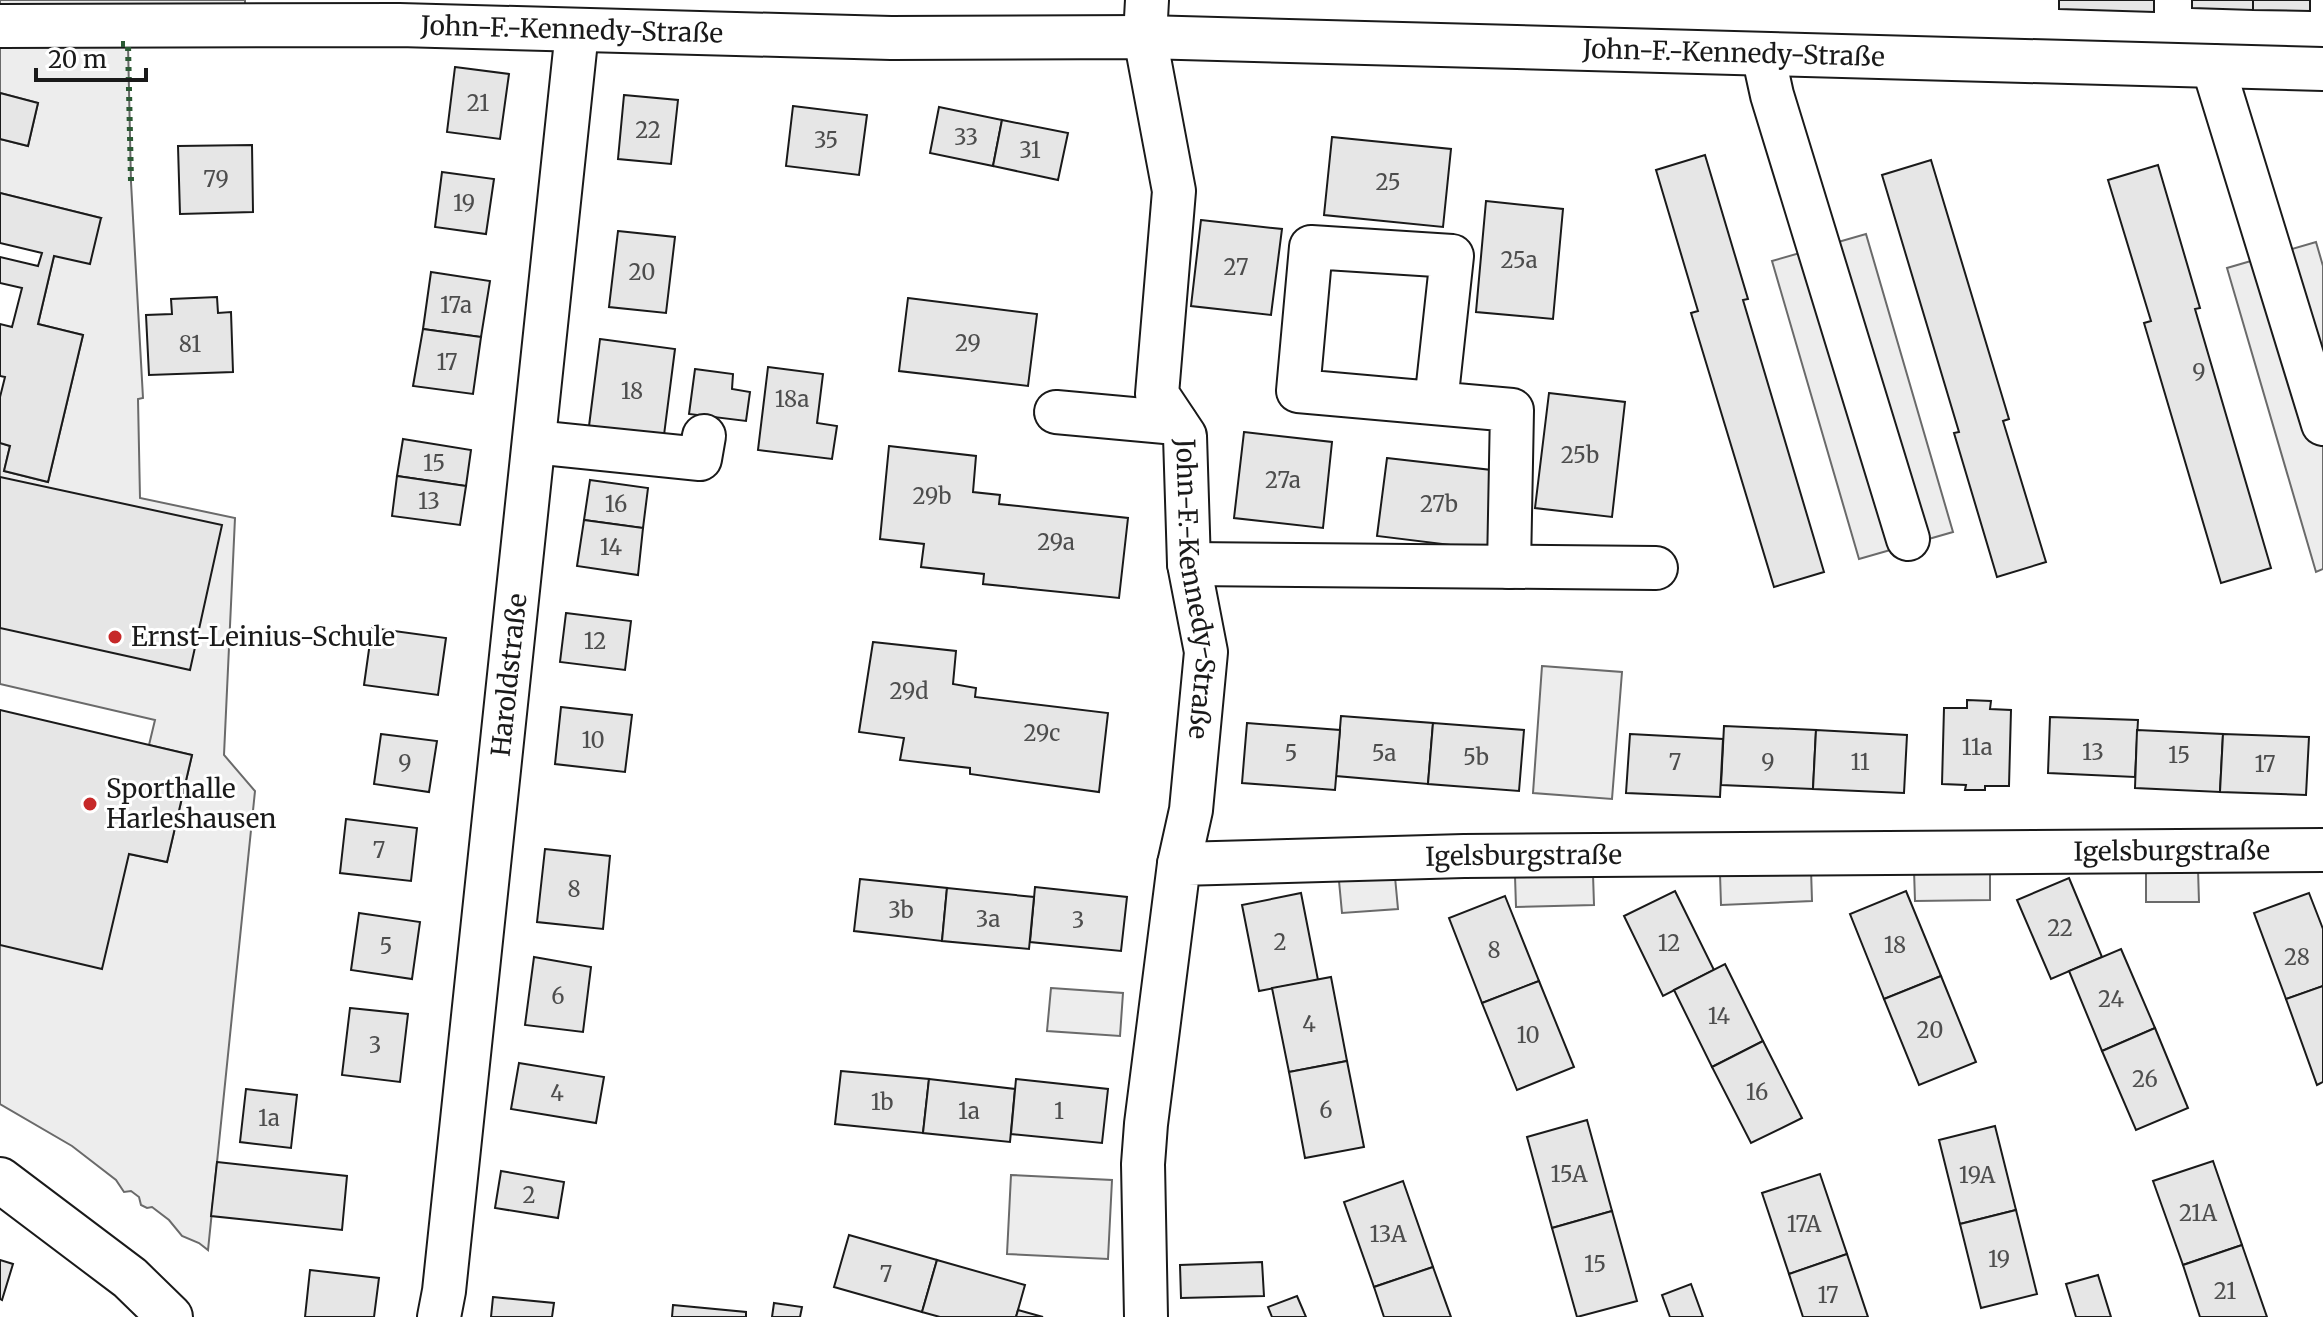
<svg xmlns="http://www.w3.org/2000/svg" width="2323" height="1317" font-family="Merriweather,serif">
<rect width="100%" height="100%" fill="#fff"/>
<g fill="#ededed" stroke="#6a6a6a" stroke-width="2">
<path d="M0,0H245V5L0,12Z"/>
<path d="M0,40L128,44L131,182L143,398L138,399L140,498L235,518L224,755L255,791L208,1250L199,1243L182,1236L169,1220L152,1207L147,1208L141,1205L139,1197L131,1191L124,1192L116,1180L72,1146L0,1104V945L129,854L167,862L192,755L149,745L155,720L0,684V443L10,446L4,471L48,482L83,335L38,324L54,256L101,218L0,193V139L28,146L38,103L0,93Z"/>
<path d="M1866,234L1953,532L1859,559L1772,261Z"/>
<path d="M2316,242L2323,266V569L2316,572L2227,268Z"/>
<path d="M1542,666L1622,672L1612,799L1533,793Z"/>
<path d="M1811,869L1812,901L1721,905L1720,874Z"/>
<path d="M1990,869V900L1915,901L1914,870Z"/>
<path d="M2198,869L2199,902H2146V870Z"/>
<path d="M1593,874L1594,905L1516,907L1515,876Z"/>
<path d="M1395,877L1398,909L1342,913L1339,881Z"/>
<path d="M1051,988L1123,993L1120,1036L1047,1031Z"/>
<path d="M1011,1175L1112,1180L1108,1259L1007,1254Z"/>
</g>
<g fill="#e6e6e6" stroke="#1a1a1a" stroke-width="2">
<path d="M2059,0H2154V12L2059,9Z"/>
<path d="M2192,0H2253V10L2192,8Z"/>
<path d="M2253,0H2310V11L2253,10Z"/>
<path d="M455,67L509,74L500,139L447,132Z"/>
<path d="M0,93L38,103L28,146L0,139Z"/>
<path d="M624,95L678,100L671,164L618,159Z"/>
<path d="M793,106L867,115L859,175L786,166Z"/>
<path d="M939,107L1002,120L993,166L930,153Z"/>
<path d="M1002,120L1068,133L1058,180L993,166Z"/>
<path d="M1332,137L1451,149L1443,227L1324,215Z"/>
<path d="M252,145L253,212L180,214L178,146Z"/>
<path d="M1705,155L1748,299L1743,300L1824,572L1774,587L1691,313L1698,311L1656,170Z"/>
<path d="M1931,160L2009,419L2003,421L2046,562L1997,577L1954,433L1959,432L1882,175Z"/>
<path d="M2158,165L2200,308L2195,309L2271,568L2221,583L2144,323L2151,321L2108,180Z"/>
<path d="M442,172L494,179L486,234L435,227Z"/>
<path d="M0,193L101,218L90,264L54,256L38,324L83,335L48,482L4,471L10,446L0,443V397L5,377L0,376V324L12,327L22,288L0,283V257L38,266L42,253L0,243Z"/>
<path d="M1486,201L1563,209L1553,319L1476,312Z"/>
<path d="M1201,220L1282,229L1271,315L1191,306Z"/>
<path d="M618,231L675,237L666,313L609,307Z"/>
<path d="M431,272L490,281L481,337L423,329Z"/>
<path d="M217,297L218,313L231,312L233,372L149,375L146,315L172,314L171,299Z"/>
<path d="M908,298L1037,314L1028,386L899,371Z"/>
<path d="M423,329L481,337L473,394L413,386Z"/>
<path d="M600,339L675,349L663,443L588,434Z"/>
<path d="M768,367L823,374L817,423L837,426L832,459L758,450Z"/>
<path d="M695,369L733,374L732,389L750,392L746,421L689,414Z"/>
<path d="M1549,393L1625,402L1612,517L1535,508Z"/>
<path d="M1244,432L1332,442L1323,528L1234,518Z"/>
<path d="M403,439L471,450L466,486L397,476Z"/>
<path d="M889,446L976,456L973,492L1000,495L999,504L1128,518L1119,598L983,584L984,574L921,567L924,544L880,539Z"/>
<path d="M1387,458L1500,471L1491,550L1377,536Z"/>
<path d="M397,476L466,486L460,525L392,516Z"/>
<path d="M0,477L222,525L190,670L0,628Z"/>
<path d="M590,480L648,488L643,528L584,520Z"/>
<path d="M584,520L643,528L638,575L577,566Z"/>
<path d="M566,613L631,621L625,670L560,662Z"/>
<path d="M372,628L446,638L438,695L364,685Z"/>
<path d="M873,642L956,651L953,684L976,688L975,697L1108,713L1099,792L970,774V768L900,760L904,738L859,732Z"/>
<path d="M1967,700L1991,701L1990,709L2011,710L2009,786H1985V790H1965L1966,785L1942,784L1944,708H1967Z"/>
<path d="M561,707L632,715L625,772L555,764Z"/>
<path d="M0,710L192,755L167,862L129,854L102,969L0,945Z"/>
<path d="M1341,716L1433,723L1428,784L1336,776Z"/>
<path d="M2050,717L2138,720L2135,777L2048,773Z"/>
<path d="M1247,723L1340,730L1335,790L1242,783Z"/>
<path d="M1433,723L1524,730L1519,791L1428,784Z"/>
<path d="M1724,726L1816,730L1813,789L1721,785Z"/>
<path d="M1816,730L1907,735L1904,793L1813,789Z"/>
<path d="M2137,730L2223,734L2220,792L2135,788Z"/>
<path d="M381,734L437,741L429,792L374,784Z"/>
<path d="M1630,734L1723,739L1720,797L1626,793Z"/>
<path d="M2223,734L2309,737L2306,795L2220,792Z"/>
<path d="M346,819L417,828L411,881L340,873Z"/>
<path d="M545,849L610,856L603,929L537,922Z"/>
<path d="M2069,878L2102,957L2051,979L2017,900Z"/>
<path d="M860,879L947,888L942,941L854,931Z"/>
<path d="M1035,887L1127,897L1121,951L1030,942Z"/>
<path d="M947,888L1034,897L1029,949L942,941Z"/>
<path d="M1675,891L1714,970L1663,996L1624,916Z"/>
<path d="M1906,891L1941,976L1884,999L1850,914Z"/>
<path d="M1301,893L1318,980L1259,991L1242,905Z"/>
<path d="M2309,893L2323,929V986L2286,999L2254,913Z"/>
<path d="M1505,896L1539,981L1482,1003L1449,918Z"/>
<path d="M359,913L420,922L412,979L351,970Z"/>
<path d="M2121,949L2155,1028L2102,1051L2069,971Z"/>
<path d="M534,957L591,967L583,1032L525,1025Z"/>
<path d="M1725,964L1763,1041L1712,1067L1674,990Z"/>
<path d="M1941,976L1976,1062L1919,1085L1884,999Z"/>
<path d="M1331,977L1347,1061L1289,1072L1272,988Z"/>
<path d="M1539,981L1574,1067L1517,1090L1482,1003Z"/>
<path d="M2323,986V1082L2317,1085L2286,999Z"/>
<path d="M350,1008L408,1014L400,1082L342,1075Z"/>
<path d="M2155,1028L2188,1108L2136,1130L2102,1051Z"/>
<path d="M1763,1041L1802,1118L1751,1143L1712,1067Z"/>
<path d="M1347,1061L1364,1147L1305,1158L1289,1072Z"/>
<path d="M519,1063L604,1077L596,1123L511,1109Z"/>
<path d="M841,1071L929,1079L923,1133L835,1124Z"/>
<path d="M929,1079L1015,1089L1010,1142L923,1133Z"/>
<path d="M1016,1079L1108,1089L1102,1143L1011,1134Z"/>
<path d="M246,1089L297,1095L291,1148L240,1142Z"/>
<path d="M1587,1120L1612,1211L1552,1228L1527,1137Z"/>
<path d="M1995,1126L2016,1210L1960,1224L1939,1140Z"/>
<path d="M2213,1161L2242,1245L2183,1265L2153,1181Z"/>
<path d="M217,1162L347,1176L342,1230L211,1216Z"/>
<path d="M501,1171L564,1182L558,1218L495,1208Z"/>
<path d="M1820,1174L1847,1254L1789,1274L1762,1193Z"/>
<path d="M1403,1181L1433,1267L1374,1287L1344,1202Z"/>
<path d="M2016,1210L2037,1294L1981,1308L1960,1224Z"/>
<path d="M1612,1211L1637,1301L1577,1317L1552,1228Z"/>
<path d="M849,1235L937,1260L922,1312L834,1287Z"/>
<path d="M2242,1245L2267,1317H2200L2183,1265Z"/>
<path d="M1847,1254L1868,1317H1803L1789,1274Z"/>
<path d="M0,1260L13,1264L2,1300L0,1299Z"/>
<path d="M937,1260L1025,1285L1016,1317H940L922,1312Z"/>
<path d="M1262,1262L1264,1296L1181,1298L1180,1265Z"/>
<path d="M1433,1267L1451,1317H1384L1374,1287Z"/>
<path d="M310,1270L379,1278L374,1317H305Z"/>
<path d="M2098,1275L2111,1317H2076L2066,1284Z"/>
<path d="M1691,1284L1703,1317H1670L1662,1295Z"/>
<path d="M1297,1296L1306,1317H1272L1268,1307Z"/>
<path d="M493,1297L554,1303L552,1317H491Z"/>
<path d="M774,1303L802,1307L800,1317H772Z"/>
<path d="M673,1305L746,1312V1317H672Z"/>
<path d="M1018,1310L1043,1317H1016Z"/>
</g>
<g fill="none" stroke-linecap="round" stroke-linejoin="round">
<g stroke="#1a1a1a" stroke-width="46">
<g id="minor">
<path id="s1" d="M1147,0L1145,37L1174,191L1157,394L1185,436L1189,564L1206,652L1191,810L1179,864"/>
<path id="s2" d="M0,26L399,25L891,38L1145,37L2323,69"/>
<path d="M1763,54L1772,95L1908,539"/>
<path d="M2213,66L2323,424"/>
<path d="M1436,403L1452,256L1311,247L1298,391L1512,410L1509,567"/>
<path d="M1056,412L1176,423"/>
<path d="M534,442L700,459L704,436"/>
<path d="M1189,564L1656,568"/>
<path id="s3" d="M439,1317L444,1291L577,31"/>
<path id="s4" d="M1146,1317L1143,1164L1146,1124L1179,864L1464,856L2323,850"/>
</g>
</g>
<g stroke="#1a1a1a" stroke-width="48">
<path id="major" d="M0,1180L130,1278L170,1317"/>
</g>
<use href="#minor" stroke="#fff" stroke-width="42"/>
<use href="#major" stroke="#fff" stroke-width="44"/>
<path stroke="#2b5a34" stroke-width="6" stroke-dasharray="4 6" stroke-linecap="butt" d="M121,44H128L131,181"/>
</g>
<g fill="#c62828" stroke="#fff" stroke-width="3">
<circle cx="115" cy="637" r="8"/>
<circle cx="90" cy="804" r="8"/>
</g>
<g text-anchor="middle" stroke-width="6" stroke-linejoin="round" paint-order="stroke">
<g font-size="22" fill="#4d4d4d">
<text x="478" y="111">21</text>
<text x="648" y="138">22</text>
<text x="966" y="145">33</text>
<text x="826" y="148">35</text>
<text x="1030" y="158">31</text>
<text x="216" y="187">79</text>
<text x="1388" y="190">25</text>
<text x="464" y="211">19</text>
<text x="1519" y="268">25a</text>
<text x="1236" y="275">27</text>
<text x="642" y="280">20</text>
<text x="456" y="313">17a</text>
<text x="968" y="351">29</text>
<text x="190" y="352">81</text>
<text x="447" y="370">17</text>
<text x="2199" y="380">9</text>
<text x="632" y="399">18</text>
<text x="792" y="407">18a</text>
<text x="1580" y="463">25b</text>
<text x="434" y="471">15</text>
<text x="1283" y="488">27a</text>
<text x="932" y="504">29b</text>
<text x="429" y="509">13</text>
<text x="616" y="512">16</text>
<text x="1439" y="512">27b</text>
<text x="1056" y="550">29a</text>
<text x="611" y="555">14</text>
<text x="595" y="649">12</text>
<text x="909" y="699">29d</text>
<text x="1042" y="741">29c</text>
<text x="593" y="748">10</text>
<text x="1977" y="755">11a</text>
<text x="2093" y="760">13</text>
<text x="1291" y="761">5</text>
<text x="1384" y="761">5a</text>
<text x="2179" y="763">15</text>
<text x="1476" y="765">5b</text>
<text x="1675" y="770">7</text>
<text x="1768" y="770">9</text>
<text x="1860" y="770">11</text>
<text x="405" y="771">9</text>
<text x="2265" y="772">17</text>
<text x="379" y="858">7</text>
<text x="574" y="897">8</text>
<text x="901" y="918">3b</text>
<text x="988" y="927">3a</text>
<text x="1078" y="928">3</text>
<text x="2060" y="936">22</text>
<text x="1280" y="950">2</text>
<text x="1669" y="951">12</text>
<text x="1895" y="953">18</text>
<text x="386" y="954">5</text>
<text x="1494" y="958">8</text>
<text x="2297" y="965">28</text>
<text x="558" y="1004">6</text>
<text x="2111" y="1007">24</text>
<text x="1719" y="1024">14</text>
<text x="1309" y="1032">4</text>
<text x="1930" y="1038">20</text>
<text x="1528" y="1043">10</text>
<text x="375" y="1053">3</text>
<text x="2145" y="1087">26</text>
<text x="1757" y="1100">16</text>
<text x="557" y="1101">4</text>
<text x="882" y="1110">1b</text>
<text x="1326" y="1118">6</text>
<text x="969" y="1119">1a</text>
<text x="1059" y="1119">1</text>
<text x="269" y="1126">1a</text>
<text x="1569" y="1182">15A</text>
<text x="1977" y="1183">19A</text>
<text x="529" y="1203">2</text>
<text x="2198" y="1221">21A</text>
<text x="1804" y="1232">17A</text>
<text x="1388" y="1242">13A</text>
<text x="1999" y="1267">19</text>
<text x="1595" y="1272">15</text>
<text x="886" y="1282">7</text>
<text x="2225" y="1299">21</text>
<text x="1828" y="1303">17</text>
</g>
<g font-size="26" fill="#1a1a1a" stroke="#fff">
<text dy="9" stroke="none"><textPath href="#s2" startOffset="572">John-F.-Kennedy-Straße</textPath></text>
<text dy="9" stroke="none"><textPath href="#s2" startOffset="1734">John-F.-Kennedy-Straße</textPath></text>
<text dy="9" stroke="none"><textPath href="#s1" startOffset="602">John-F.-Kennedy-Straße</textPath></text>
<text dy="9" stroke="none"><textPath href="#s3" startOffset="646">Haroldstraße</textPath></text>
<text dy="9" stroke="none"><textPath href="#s4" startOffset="1448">Igelsburgstraße</textPath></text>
<text dy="9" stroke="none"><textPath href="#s4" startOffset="800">Igelsburgstraße</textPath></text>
</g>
<g font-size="26" fill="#1a1a1a" stroke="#fff" text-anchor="start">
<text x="131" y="646">Ernst-Leinius-Schule</text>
<text x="106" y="798">Sporthalle<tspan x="106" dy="30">Harleshausen</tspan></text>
</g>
</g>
<path d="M36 68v12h110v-12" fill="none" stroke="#1a1a1a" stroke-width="4"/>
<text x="48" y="68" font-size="24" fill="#1a1a1a" stroke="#ffffff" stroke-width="6" paint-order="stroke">20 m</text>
</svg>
